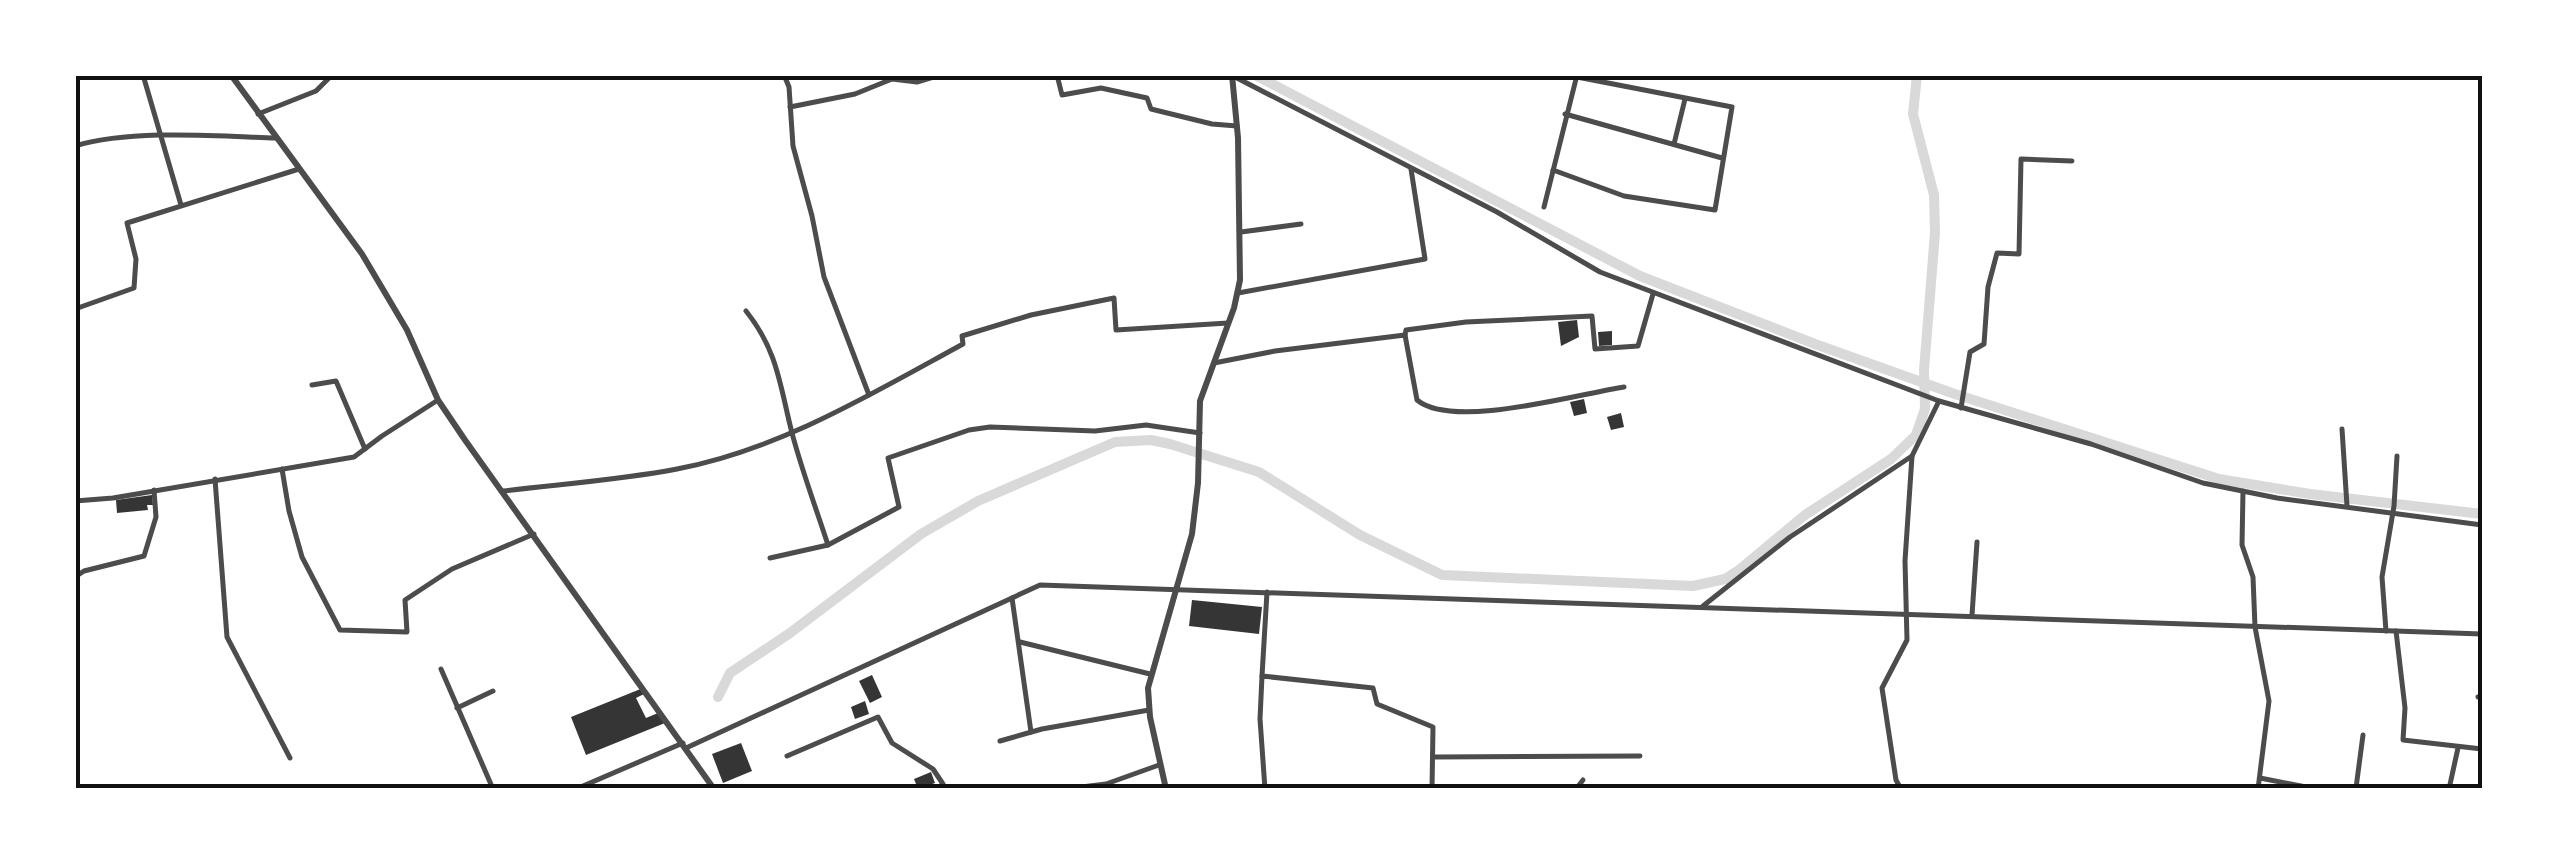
<svg xmlns="http://www.w3.org/2000/svg" width="2557" height="864" font-family="Jost,sans-serif">
<rect width="100%" height="100%" fill="#fff"/>
<g fill="none" stroke-linecap="round" stroke-linejoin="round">
<g stroke="#d9d9d9" stroke-width="10">
<path d="M1255,75L1640,276L1815,344L1952,393L2219,479L2310,494L2482,514"/>
<path d="M718,697L730,673L790,633L921,534L978,501L1115,442L1151,440L1170,444L1259,472L1360,535L1442,575L1693,586L1725,579L1739,570L1805,515L1891,459L1916,435L1925,409L1924,370L1935,233L1934,195L1913,114L1917,75"/>
</g>
</g>
<g fill="#353535">
<path d="M1577,320L1579,337L1561,346L1558,322Z"/>
<path d="M1612,331V345L1599,346L1598,332Z"/>
<path d="M1584,399L1587,413L1574,416L1570,402Z"/>
<path d="M1621,413L1624,427L1611,430L1607,417Z"/>
<path d="M152,495L153,505H147L148,510L117,513L116,500Z"/>
<path d="M1192,600L1262,607L1259,634L1189,626Z"/>
<path d="M872,675L882,697L870,703L859,681Z"/>
<path d="M643,688L646,693L636,698L646,718L658,713L665,723L586,755L571,717Z"/>
<path d="M865,701L869,714L855,719L851,707Z"/>
<path d="M741,743L752,771L723,783L712,754Z"/>
<path d="M931,772L935,783L918,789L914,779Z"/>
</g>
<g fill="none" stroke-linecap="round" stroke-linejoin="round">
<g stroke="#4c4c4c" stroke-width="5">
<path d="M143,75L181,205"/>
<path d="M784,75L789,87L793,146L812,216L824,277L869,395"/>
<path d="M1057,75L1062,95L1101,88L1147,98L1151,109L1212,124L1237,126"/>
<path d="M1233,76L1497,212L1600,272L1939,401L2091,444L2203,483L2277,498L2482,525"/>
<path d="M790,107L855,94L892,79L917,82L940,75"/>
<path d="M258,114L316,91L332,75"/>
<path d="M1565,114L1722,158"/>
<path d="M1674,144L1685,99"/>
<path d="M75,146C132,129 216,136 276,138"/>
<path d="M1553,170L1624,196L1715,210L1732,107L1577,77"/>
<path d="M1544,207L1577,75"/>
<path d="M1241,232L1301,224"/>
<path d="M1238,293L1425,259L1411,169"/>
<path d="M75,309L134,288L136,259L127,223L299,169"/>
<path d="M746,311C778,351 780,386 792,433C802,471 816,508 828,545"/>
<path d="M1405,335L1406,330L1466,322L1592,316L1595,349L1638,346L1653,294"/>
<path d="M1214,363L1275,351L1405,335L1417,400C1453,430 1578,394 1624,387"/>
<path d="M312,385L336,381L365,449"/>
<path d="M1961,408L1970,352L1984,344L1988,287L1997,253L2019,254L2021,159L2072,161"/>
<path d="M2342,429L2347,506"/>
<path d="M282,469L289,511L302,557L340,630L407,632L405,600L452,569L534,534"/>
<path d="M215,479L227,637L290,758"/>
<path d="M503,491C561,484 620,480 677,469C779,450 873,393 963,344L962,336L1031,315L1114,298L1116,330L1228,323"/>
<path d="M2243,491L2242,545L2253,577L2255,627L2269,701L2258,789"/>
<path d="M75,501L113,498L354,457L382,436L438,400"/>
<path d="M770,558L828,545L899,507L888,458L969,430L990,427L1095,431L1146,425L1200,433"/>
<path d="M75,577L84,571L144,556L156,517L154,490"/>
<path d="M1012,598L1031,732"/>
<path d="M1703,606L1790,537L1912,456"/>
<path d="M1972,615L1977,542"/>
<path d="M2386,631L2382,577L2394,506L2397,456"/>
<path d="M2396,631L2405,708L2403,740L2482,749"/>
<path d="M1020,642L1150,674"/>
<path d="M441,669L493,789"/>
<path d="M1262,676L1267,592"/>
<path d="M2478,697L2482,696"/>
<path d="M457,708L493,691"/>
<path d="M2363,735L2356,788L2368,789"/>
<path d="M1000,741L1042,729L1149,710"/>
<path d="M686,748L1040,585L2482,634"/>
<path d="M787,756L878,717L892,743L933,769L943,784L936,789"/>
<path d="M1435,757L1640,756"/>
<path d="M2260,778L2306,787"/>
<path d="M576,789L683,743"/>
<path d="M1065,789L1106,784L1159,765"/>
<path d="M1265,789L1260,719L1262,676L1373,688L1377,704L1433,727L1432,789"/>
<path d="M1576,789L1583,780"/>
<path d="M1901,789L1896,780L1882,688L1907,640L1905,561L1912,456L1939,401"/>
<path d="M2449,789L2458,748"/>
</g>
<g stroke="#4c4c4c" stroke-width="6">
<path d="M231,75L362,254L407,330L438,400L465,440L714,789"/>
<path d="M1166,789L1150,717L1148,688L1192,534L1198,483L1200,401L1234,308L1240,280L1238,138L1232,75"/>
</g>
</g>
<rect width="2557" height="864" fill="none" stroke="#ffffff" stroke-width="155"/>
<rect x="78" y="78" width="2402" height="708" fill="none" stroke="#111" stroke-width="4"/>
</svg>
